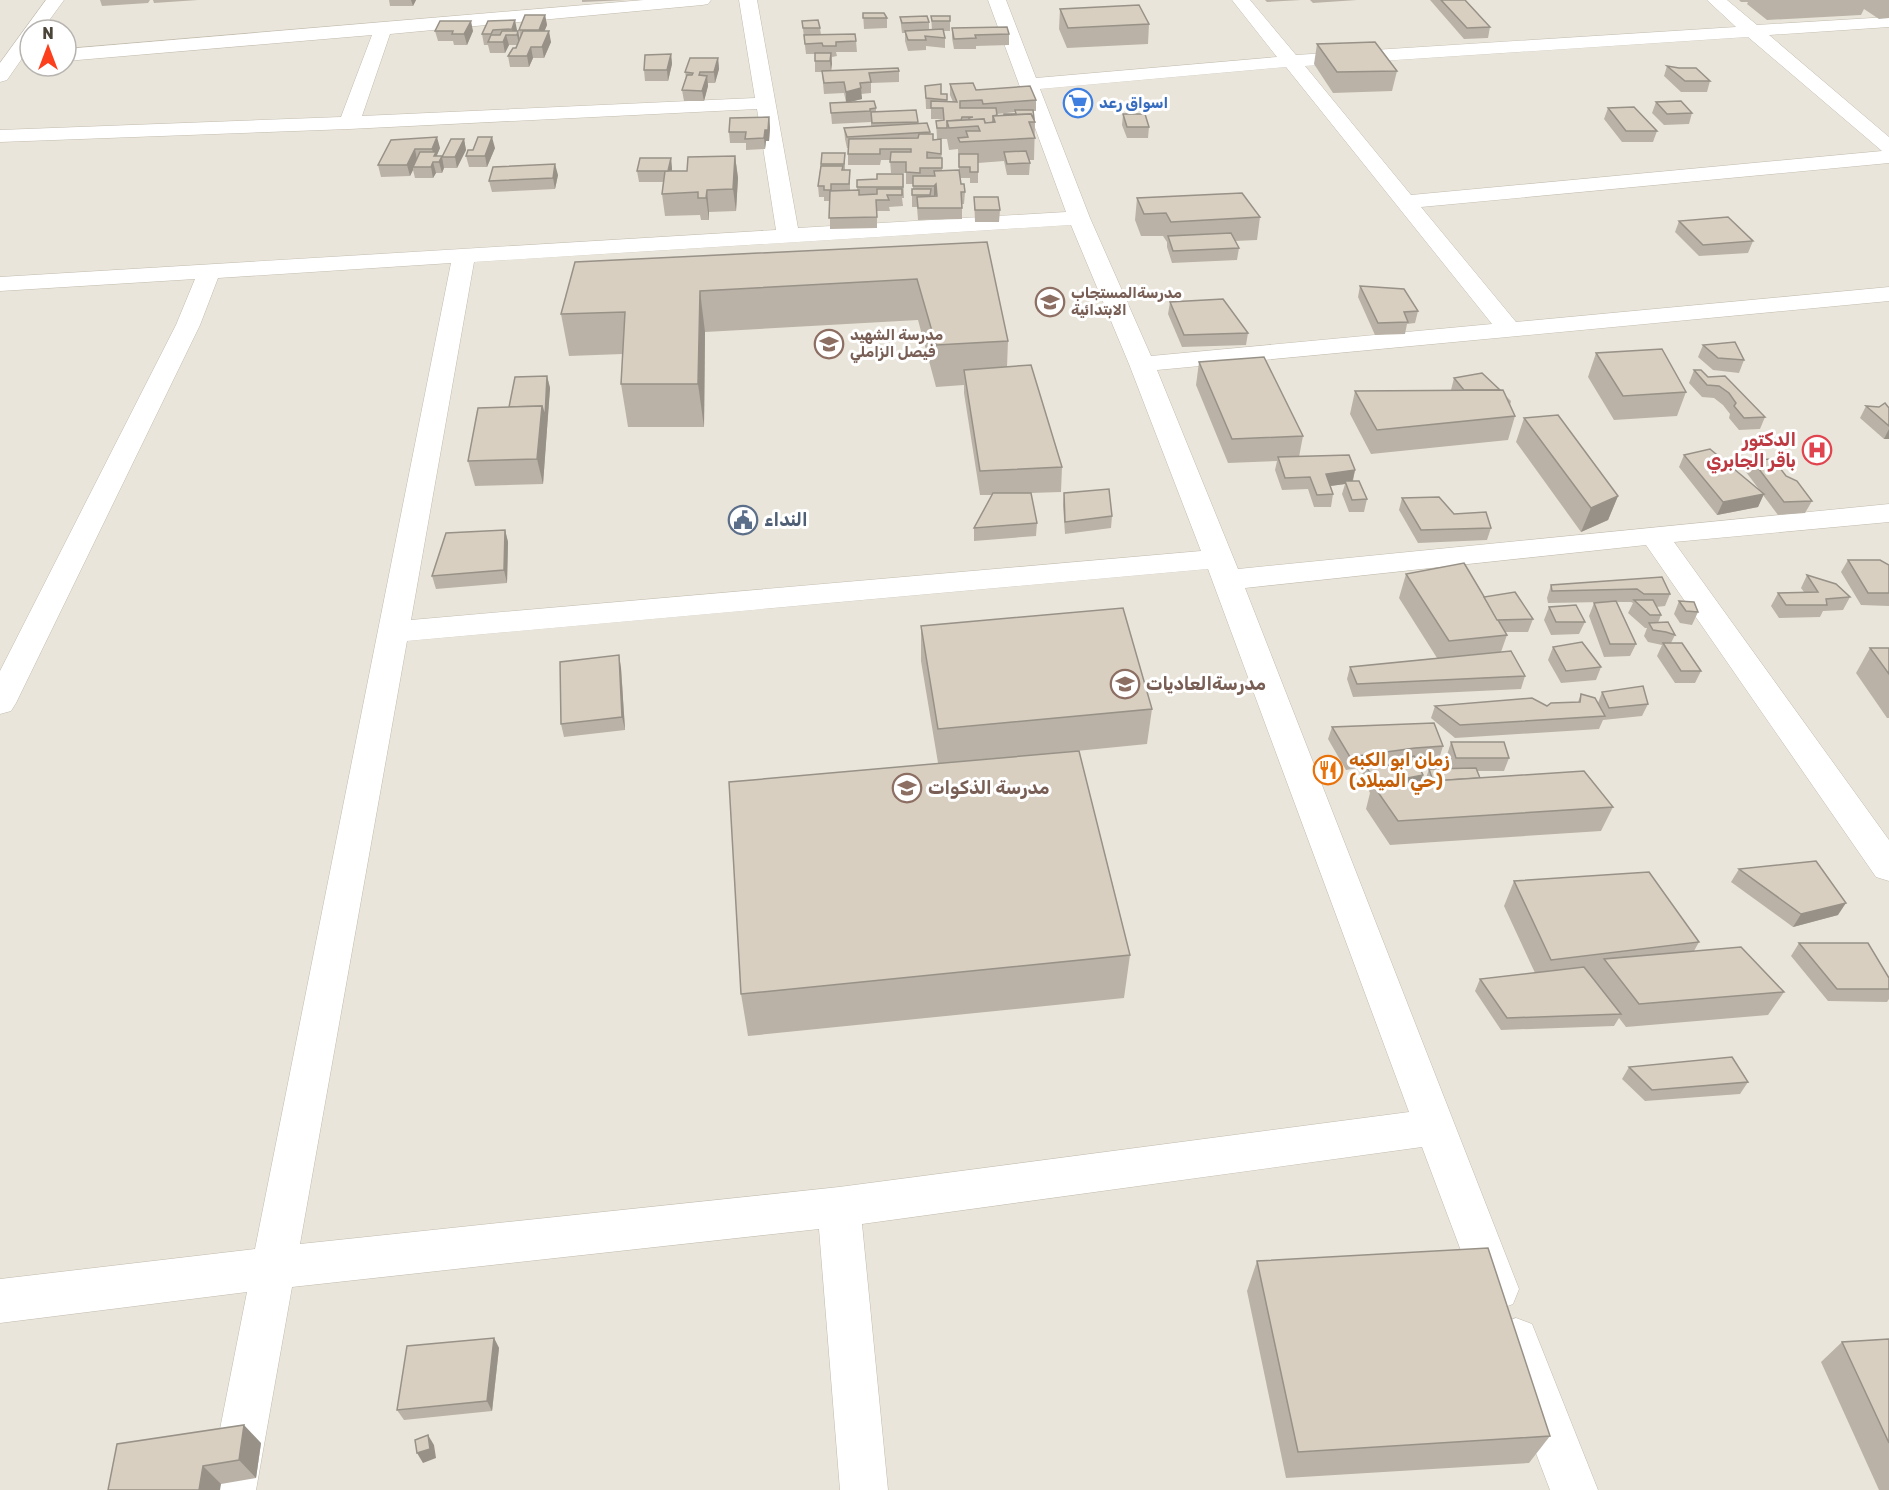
<svg xmlns="http://www.w3.org/2000/svg" width="1889" height="1490" font-family="Rubik,Cairo,sans-serif">
<rect width="100%" height="100%" fill="#f6f3ec"/>
<path fill="#eae5da" fill-rule="evenodd" d="M0,0H1889V1490H0ZM30,30H66V66H30Z"/>
<g fill="none" stroke-linecap="round" stroke-linejoin="round">
<g stroke="#c2bbae" stroke-width="1">
<g id="minor">
<path d="M46,0H64L42,30H30V47L7,80L0,82V63Z"/>
<path d="M644,0H711L708,4L702,5L390,34L362,116L755,98L739,0H757L798,228L1066,212L988,0H1006L1036,78L1277,57L1232,0H1250L1296,55L1736,27L1707,0H1727L1757,25L1889,17V27L1769,35L1889,137V163L1421,207L1516,322L1889,287V301L1157,370L1238,569L1889,504V522L1674,542L1889,840V881L1876,877L1646,545L1245,588L1519,1289L1513,1304L1497,1310L1481,1304L1422,1147L862,1224L888,1490H840L819,1229L292,1287L256,1490H208L247,1292L0,1323V1279L255,1249L451,263L218,278L200,325L16,703L11,711L0,714V671L176,325L195,279L0,291V277L776,230L757,109L349,129L0,142V130L341,117L372,35L66,61V49ZM1748,37L1882,151L1411,195L1305,66ZM1286,67L1492,324L1151,356L1090,218L1040,89ZM1071,225L1129,364L1201,551L411,620L474,262ZM1208,569L1409,1112L839,1187L300,1244L407,641Z"/>
<path d="M1516,1318L1532,1324L1598,1490H1550L1493,1340L1500,1324Z"/>
</g>
</g>
<use href="#minor" fill="#fff" fill-rule="evenodd"/>
</g>
<g fill="#bab2a6" fill-rule="evenodd">
<path d="M100,0H150L148,3L102,6Z"/>
<path d="M153,0H198L154,3Z"/>
<path d="M389,0H416L413,6H390Z"/>
<path d="M582,0H627L582,2Z"/>
<path d="M1265,0H1301L1267,2Z"/>
<path d="M1310,0H1357L1313,3Z"/>
<path d="M1430,0H1465L1490,27L1488,38L1464,39Z"/>
<path d="M1739,0H1889V18L1879,19L1864,9L1861,15L1767,20L1747,4L1748,2H1741Z"/>
<path d="M1060,9L1149,24L1148,44L1067,48L1059,29Z"/>
<path d="M863,13L887,18V28L864,29Z"/>
<path d="M545,15L547,25L544,31L551,42L544,58H533L529,67H510L508,56L517,45H509L505,53H490L488,45H484L482,34L488,21L518,31L520,39L519,30Z"/>
<path d="M931,16L950,21V31H943L945,38V48L926,46V50L908,51L905,41V33H902L900,17L929,22V30H932Z"/>
<path d="M802,21L820,28L821,35L856,41L857,52H836L837,56L832,57L831,71H899V82L871,83V93L861,94L862,99L848,102L876,108V112L916,110L918,123L930,132V134L933,140L937,139L936,121L943,120V119H931V109H926L925,86L941,94H947V102H953L950,95V84L976,90L1036,100V111H1033L1034,119L1035,122L1034,160H1029L1030,163L1029,175H1007L1004,161L978,163V183H970V178H960L961,184L965,192L964,204H962V219L918,220L917,207H912V189H913V184H906V173H891L890,160H881L880,165H848V148H847L845,139L844,128L871,126V119V122L832,124L830,103L846,102L844,93L824,94L822,72H815V54H806ZM1015,112V114L997,115V114ZM941,139H947L949,150L958,149L959,170H942Z"/>
<path d="M952,28L1009,34V45L976,46V49H954L952,38Z"/>
<path d="M435,31H473L467,45H454L453,41H438Z"/>
<path d="M1317,44L1397,71L1392,91L1333,93L1314,64Z"/>
<path d="M671,54L672,64L668,81H645L644,70Z"/>
<path d="M718,58L719,69L715,83H708V86L704,101H684L682,90L686,78L685,72Z"/>
<path d="M1667,66L1710,81L1707,92H1681L1664,76Z"/>
<path d="M1656,102L1692,113L1689,124L1664,125L1652,113Z"/>
<path d="M1608,108L1657,131L1653,142H1622L1604,119Z"/>
<path d="M1123,114L1149,127L1148,138H1127L1122,125Z"/>
<path d="M769,117L770,128L769,141H766L765,149L746,150V143H730L729,132Z"/>
<path d="M464,139L466,150L457,168H444L442,173H436L433,178H415L413,170L410,176L381,177L378,165L391,140L440,148L437,155V156H442Z"/>
<path d="M495,148L487,167H469L466,156L473,150Z"/>
<path d="M822,153H845V170H850V191L857,190V180L877,179L903,174L904,198H902L903,206L889,207L890,211H877V228L830,229V201H824V197H819L818,186Z"/>
<path d="M735,156L738,178L736,211L709,212V220H701L700,215L665,216L662,194L663,182H639L637,171L671,158L672,171H687Z"/>
<path d="M558,175L555,189L492,192L489,181Z"/>
<path d="M974,197L1000,210L999,222H975Z"/>
<path d="M1137,198L1260,217L1257,240L1235,241L1239,248L1237,260L1172,263L1167,247V242L1163,236H1141L1135,220Z"/>
<path d="M1679,221L1753,241L1748,253L1699,256L1675,232Z"/>
<path d="M987,242L1008,341L1007,367L1062,467L1061,492L1031,493L1037,523L1036,536L974,541V528L992,495H980L964,393V385L936,387L918,320L705,332L704,427H628L621,384L623,354L569,356L561,314Z"/>
<path d="M1360,286L1418,311L1415,323L1407,324L1405,334L1375,335L1358,297Z"/>
<path d="M1170,302L1248,333L1246,345L1182,347L1168,314Z"/>
<path d="M1703,345L1744,360L1739,373L1713,370L1698,357Z"/>
<path d="M1596,353L1686,392L1677,416L1614,420L1588,377Z"/>
<path d="M1199,362L1303,436L1299,457L1355,470L1353,481L1367,499L1364,512H1349L1342,494L1345,484L1330,486L1333,494L1331,507H1314L1308,489L1282,490L1275,470L1277,461L1228,463L1196,385Z"/>
<path d="M1694,370L1708,377L1765,417L1760,429L1739,430L1729,418L1730,414L1723,405L1714,398L1702,397L1689,383Z"/>
<path d="M547,376L550,388L543,484L475,486L468,461L509,407Z"/>
<path d="M1454,378L1505,395L1511,401L1510,405L1515,416L1508,440L1371,454L1350,414L1355,391L1451,390Z"/>
<path d="M1866,406L1889,408V439H1884L1860,418Z"/>
<path d="M1524,418L1618,496L1608,520L1581,532L1516,442Z"/>
<path d="M1684,455L1761,492L1746,472L1752,460L1786,476L1812,501L1805,513L1778,515L1763,495L1758,507L1717,515L1679,467Z"/>
<path d="M1064,493L1112,516L1111,528L1065,534L1063,505Z"/>
<path d="M1402,498L1454,514L1491,528L1487,540L1418,543L1399,510Z"/>
<path d="M505,530L508,542L507,583L436,589L432,576Z"/>
<path d="M1848,560L1889,565V606L1861,605L1841,572Z"/>
<path d="M1406,574L1484,597L1533,619L1528,632H1505L1507,635L1501,652L1525,676L1521,689L1353,697L1347,679L1350,667L1437,658L1399,598Z"/>
<path d="M1807,575L1850,597L1843,610L1823,611L1820,617L1779,618L1771,606L1778,593L1804,592L1801,588Z"/>
<path d="M1662,577L1670,594L1665,606L1656,607L1661,615L1658,623L1675,635L1671,643L1701,671L1695,683H1675L1657,656L1662,645L1648,642L1644,636L1647,628H1645L1628,613L1633,603L1631,602H1617L1636,644L1630,656L1604,657L1589,616L1594,603L1604,602L1548,603L1547,598L1551,585Z"/>
<path d="M1679,601L1698,612L1692,625L1680,623L1674,614Z"/>
<path d="M1549,607L1585,622L1579,634L1551,635L1544,620Z"/>
<path d="M921,626L1152,709L1147,744L1046,754L1130,955L1124,998L748,1036L741,994L938,763L921,661Z"/>
<path d="M1553,647L1601,667L1596,680L1561,683L1548,660Z"/>
<path d="M1870,648H1889V718H1887L1856,673Z"/>
<path d="M621,668L625,730L564,737L561,724Z"/>
<path d="M1602,692L1648,704L1642,716L1603,720L1599,729L1455,738L1431,718L1435,706H1547L1578,702L1581,694L1598,703Z"/>
<path d="M1332,727L1443,746L1439,759L1416,760L1420,781H1425L1429,769L1451,768L1447,755L1451,742L1509,758L1504,771H1477L1480,778L1613,807L1601,831L1390,845L1366,809L1370,793L1362,776L1364,767L1346,770L1328,739Z"/>
<path d="M1739,869L1838,915L1793,927L1731,882Z"/>
<path d="M1514,881L1699,942L1694,951L1784,992L1768,1015L1626,1027L1619,1018L1614,1026L1501,1030L1475,991L1480,979L1535,973L1504,906Z"/>
<path d="M1799,943L1889,978V999L1887,1002L1828,1001L1791,956Z"/>
<path d="M1629,1067L1748,1082L1740,1094L1645,1101L1622,1079Z"/>
<path d="M1257,1261L1550,1436L1529,1463L1286,1478L1247,1291Z"/>
<path d="M494,1338L499,1348L492,1411L404,1420L397,1410Z"/>
<path d="M1889,1339V1490H1879L1821,1362L1842,1342Z"/>
<path d="M261,1443L256,1478L221,1484L108,1490Z"/>
</g>
<g fill="#979187">
<path d="M411,0H416L413,6Z"/>
<path d="M545,15L547,25L541,40L539,30Z"/>
<path d="M515,20L517,30L516,35H513L512,29Z"/>
<path d="M471,21L473,31L467,45L464,34Z"/>
<path d="M518,31L520,41L519,45L517,35Z"/>
<path d="M549,31L551,42L544,58L542,47Z"/>
<path d="M506,35L509,45L505,53L503,42Z"/>
<path d="M531,47L533,58L529,67L527,56Z"/>
<path d="M831,53L832,64L831,71L830,61Z"/>
<path d="M671,54L672,64L668,81L667,70Z"/>
<path d="M718,58L719,69L715,83L714,72Z"/>
<path d="M707,76L708,86L704,101L702,91Z"/>
<path d="M861,88L862,99L846,103V92Z"/>
<path d="M769,117L770,128L769,141H766L765,149L764,138L765,130Z"/>
<path d="M437,137L440,148L437,155L439,162L435,160L432,149Z"/>
<path d="M492,137L495,148L487,167L485,156Z"/>
<path d="M464,139L466,150L457,168L455,157Z"/>
<path d="M415,149L417,160L413,167V170L410,176L407,165Z"/>
<path d="M735,156L738,178L736,211L733,189Z"/>
<path d="M442,157L444,168L442,173L439,162Z"/>
<path d="M671,158L672,169L669,182L668,171Z"/>
<path d="M433,162L436,173L433,178L431,167Z"/>
<path d="M555,164L558,175L555,189L553,178Z"/>
<path d="M936,184V195L934,197V186Z"/>
<path d="M707,190L709,212V220L706,198Z"/>
<path d="M700,291L705,332L704,427L698,384Z"/>
<path d="M547,376L550,388L543,484L537,459L542,406Z"/>
<path d="M1889,429V439H1884Z"/>
<path d="M1355,470L1352,483L1345,481V484L1323,487L1326,474Z"/>
<path d="M1764,494L1758,507L1717,515L1723,502Z"/>
<path d="M1618,496L1608,520L1581,532L1591,508Z"/>
<path d="M505,530L508,542L507,583L504,570Z"/>
<path d="M619,655L621,668L625,730L622,717Z"/>
<path d="M1423,775L1418,788L1376,784Z"/>
<path d="M1846,903L1838,915L1793,927L1801,914Z"/>
<path d="M494,1338L499,1348L492,1411L487,1401Z"/>
<path d="M244,1425L261,1443L256,1478L239,1460Z"/>
<path d="M428,1435L434,1445L436,1458L423,1463L417,1453Z"/>
<path d="M203,1466L221,1484L220,1490H199Z"/>
</g>
<g fill="#d8cfc1" stroke="#979187" stroke-width="1.5">
<path d="M1441,0H1465L1490,27L1467,28Z"/>
<path d="M1139,5L1149,24L1068,28L1060,9Z"/>
<path d="M863,13H884L887,18H863Z"/>
<path d="M525,15H545L539,30H519Z"/>
<path d="M927,16L929,22L902,23L900,17Z"/>
<path d="M931,16H950V21H932Z"/>
<path d="M515,20L512,29L493,30L491,34H482L488,21Z"/>
<path d="M818,20L820,28H803L802,21Z"/>
<path d="M440,21H471L464,34H452L453,31H435Z"/>
<path d="M1007,27L1009,34L975,35L976,38L954,39L952,28Z"/>
<path d="M943,29L945,38L925,36L926,40H908L905,31Z"/>
<path d="M502,31H518L517,35H506L503,42H488L491,35H500Z"/>
<path d="M523,31H549L542,47H531L527,56H508L513,48H516Z"/>
<path d="M855,34L856,41L836,42V46H823L822,43L805,44L804,35Z"/>
<path d="M1375,42L1397,71L1337,72L1317,44Z"/>
<path d="M815,53H831L830,61H815Z"/>
<path d="M671,54L667,70H644L645,55Z"/>
<path d="M690,58H718L714,72H700L699,75L707,76L702,91L682,90L687,75H692L693,73L685,72Z"/>
<path d="M1667,66L1679,68H1696L1710,81H1685Z"/>
<path d="M898,68L899,71L869,73L871,82L860,83L861,88L846,92L844,82L824,83L822,71Z"/>
<path d="M973,83L976,90L1030,86L1036,100L983,104L982,100L960,101V108H996L997,115L993,116V123H985L984,119L969,120V118L973,117H962L961,120L947,121V128H937L936,121L944,120L943,108H931V101L957,102L950,84Z"/>
<path d="M941,84V94H947V100L926,98L925,86Z"/>
<path d="M874,101L876,108L870,109V111L831,113L830,103Z"/>
<path d="M1681,101L1692,113L1667,114L1656,102Z"/>
<path d="M1634,107L1657,131H1626L1608,108Z"/>
<path d="M916,110L918,122L872,123L871,112Z"/>
<path d="M1015,110H1033L1034,118L1031,114L1004,115V114H1016Z"/>
<path d="M1031,114L1035,122H1029L1035,138L960,142L958,138L968,137L966,131H980L978,126L949,128L947,121L984,119L985,123L995,122L993,116Z"/>
<path d="M1123,114H1145L1149,127H1127Z"/>
<path d="M769,117L768,130H765L764,138L745,139L746,132H729L730,118Z"/>
<path d="M927,123L930,132L847,137L844,128Z"/>
<path d="M919,134H933V140L941,139V154L927,152V158H942V168H920V173L906,172V162H890L891,152H911V149H880V154H848L849,139L918,138Z"/>
<path d="M437,137L432,149H415L407,165H378L391,140Z"/>
<path d="M478,137H492L485,156H466L468,150H473Z"/>
<path d="M451,139H464L455,157H442Z"/>
<path d="M1026,151L1030,163L1007,164L1004,152Z"/>
<path d="M420,152H436L434,156H442L439,162H433L431,167H413Z"/>
<path d="M822,153H845L844,164H821Z"/>
<path d="M959,154H978V172H970V167H959Z"/>
<path d="M735,156L733,189L707,190L706,198H698V192L662,194L665,171H687L688,157Z"/>
<path d="M640,158H671L668,171H637Z"/>
<path d="M555,164L553,178L489,181L493,167Z"/>
<path d="M821,166H843L842,170H850L849,184H831V190H824V186H818Z"/>
<path d="M959,170L961,184H964L965,192H961L962,208H918L917,197L937,196L936,184L934,186H913V176H935L934,171Z"/>
<path d="M877,174H903V187H857V180L877,179Z"/>
<path d="M877,189H902V195H887L889,200H876L877,217L829,218L830,191L859,190V195L877,194Z"/>
<path d="M912,189H931L930,195H912Z"/>
<path d="M1242,193L1260,217L1171,222L1166,213L1144,214L1137,198Z"/>
<path d="M974,197H998L1000,210H975Z"/>
<path d="M1728,217L1753,241L1703,245L1679,221Z"/>
<path d="M1231,233L1239,248L1173,251L1168,236Z"/>
<path d="M987,242L1008,341L936,345L917,279L700,291L698,384H621L625,312L561,314L575,262Z"/>
<path d="M1360,286L1404,289L1418,311L1404,312L1408,322L1378,323Z"/>
<path d="M1223,299L1248,333L1184,335L1170,302Z"/>
<path d="M1735,342L1744,360L1718,358L1703,345Z"/>
<path d="M1662,349L1686,392L1623,396L1596,353Z"/>
<path d="M1264,357L1303,436L1232,439L1199,362Z"/>
<path d="M1031,365L1062,467L980,471L964,370Z"/>
<path d="M1694,370H1701L1708,377L1725,376L1765,417L1744,418L1734,406L1736,403L1729,393L1719,386L1707,385Z"/>
<path d="M1482,373L1500,390H1464L1454,378Z"/>
<path d="M547,376L545,417L542,406L509,407L515,377Z"/>
<path d="M1503,390L1515,416L1377,430L1355,391Z"/>
<path d="M1885,403L1889,408V426L1866,406L1879,407Z"/>
<path d="M542,406L537,459L468,461L478,408Z"/>
<path d="M1558,415L1618,496L1591,508L1524,418Z"/>
<path d="M1710,449L1764,494L1723,502L1684,455Z"/>
<path d="M1349,455L1355,470L1326,474L1333,494L1317,495L1310,477L1285,478L1278,457Z"/>
<path d="M1773,459L1786,476L1797,481L1812,501L1784,502L1752,460Z"/>
<path d="M1345,481H1359L1367,499L1352,500Z"/>
<path d="M1109,489L1112,516L1065,522L1064,493Z"/>
<path d="M993,493H1031L1037,523L974,528Z"/>
<path d="M1439,497L1454,514L1486,512L1491,528L1421,530L1402,498Z"/>
<path d="M505,530L504,570L432,576L446,533Z"/>
<path d="M1848,560H1880L1889,565V593H1868Z"/>
<path d="M1464,563L1507,635L1449,641L1406,574Z"/>
<path d="M1807,575L1836,584L1850,597L1826,599L1827,605H1786L1778,593L1818,592Z"/>
<path d="M1662,577L1670,594H1644L1637,589L1552,591L1551,585Z"/>
<path d="M1515,592L1533,619L1497,620L1484,597Z"/>
<path d="M1634,600H1653L1661,615H1650Z"/>
<path d="M1616,601L1636,644H1610L1594,603Z"/>
<path d="M1679,601L1694,602L1698,612L1686,611Z"/>
<path d="M1576,605L1585,622H1556L1549,607Z"/>
<path d="M1123,608L1152,709L938,729L921,626Z"/>
<path d="M1668,622L1675,635L1666,632L1653,630L1649,623Z"/>
<path d="M1582,642L1601,667L1566,671L1553,647Z"/>
<path d="M1663,643H1682L1701,671H1681Z"/>
<path d="M1870,648H1889V674Z"/>
<path d="M1511,651L1525,676L1357,684L1350,667Z"/>
<path d="M619,655L622,717L561,724L560,662Z"/>
<path d="M1643,686L1648,704L1609,708L1602,692Z"/>
<path d="M1581,694L1595,698L1605,716L1460,725L1435,706L1532,698L1547,706L1551,703L1580,702Z"/>
<path d="M1434,723L1443,746L1415,748L1350,757L1332,727Z"/>
<path d="M1451,742H1504L1509,758H1456Z"/>
<path d="M1079,751L1130,955L741,994L729,782Z"/>
<path d="M1414,756L1423,775L1376,784L1365,764L1390,765Z"/>
<path d="M1476,768L1480,778L1433,781L1429,769Z"/>
<path d="M1584,771L1613,807L1398,821L1373,785Z"/>
<path d="M1816,861L1846,903L1801,914L1739,869Z"/>
<path d="M1649,872L1699,942L1551,960L1514,881Z"/>
<path d="M1799,943H1868L1889,978V989H1837Z"/>
<path d="M1741,947L1784,992L1639,1004L1604,959Z"/>
<path d="M1584,967L1621,1014L1507,1018L1480,979Z"/>
<path d="M1732,1057L1748,1082L1652,1090L1629,1067Z"/>
<path d="M1488,1248L1550,1436L1298,1452L1257,1261Z"/>
<path d="M494,1338L487,1401L397,1410L407,1346Z"/>
<path d="M1889,1339V1443L1842,1342Z"/>
<path d="M244,1425L239,1460L203,1466L199,1490H108L117,1444Z"/>
<path d="M428,1435L430,1449L417,1453L415,1440Z"/>
</g>
<defs>
<g id="supermarket-ring" transform="scale(1.5)"><circle r="9.5" fill="#fff" stroke="#3f7fe0" stroke-width="1.5"/><path d="M-6-5.5h2.5l.6 2H6L4.5 2H-2.5L-4.4-4H-6ZM-1.5 3.2a1.3 1.3 0 1 0 .1 0ZM3 3.2a1.3 1.3 0 1 0 .1 0Z" fill="#3f7fe0"/></g>
<g id="school-ring" transform="scale(1.5)"><circle r="9.5" fill="#fff" stroke="#8d6e63" stroke-width="1.5"/><path d="M0-5L7-2L0 1L-7-2ZM-4 1L0 2.5L4 1V4Q0 6-4 4Z" fill="#8d6e63"/></g>
<g id="hospital-ring" transform="scale(1.5)"><circle r="9.5" fill="#fff" stroke="#e0444e" stroke-width="1.5"/><path d="M-5-5h3v3.5h4V-5h3V5h-3V1.5h-4V5h-3Z" fill="#e0444e"/></g>
<g id="civic-ring" transform="scale(1.5)"><circle r="9.5" fill="#fff" stroke="#5c6f8a" stroke-width="1.5"/><path d="M-.6-6.5H3V-4.5H.6V-3L4-1V1h2V6H-6V1h2V-1L-.6-3ZM-1.2 2.5V6h2.4V2.5Z" fill="#5c6f8a"/></g>
<g id="restaurant-ring" transform="scale(1.5)"><circle r="9.5" fill="#fff" stroke="#e8710a" stroke-width="1.5"/><path d="M-5-6h1v4h1v-4h1v4h1v-4h1v5L-1.5 .5V6h-2V.5L-5-1ZM5-6V6H3V1.5H1.5Q1.5-4 5-6Z" fill="#e8710a"/></g>
</defs>
<g fill-rule="evenodd">
<use href="#supermarket-ring" x="1078" y="103"/>
<use href="#school-ring" x="1050" y="302"/>
<use href="#school-ring" x="829" y="344"/>
<use href="#hospital-ring" x="1817" y="450"/>
<use href="#civic-ring" x="743" y="520"/>
<use href="#school-ring" x="1125" y="684"/>
<use href="#restaurant-ring" x="1328" y="770"/>
<use href="#school-ring" x="907" y="788"/>
</g>
<g text-anchor="middle" stroke-width="6" stroke-linejoin="round" paint-order="stroke">
<g font-size="15" font-weight="bold" fill="#366cbe" stroke="#fff" text-anchor="start">
<text x="1099" y="108">اسواق رعد</text>
</g>
<g font-size="15" font-weight="bold" fill="#785e54" stroke="#fff" text-anchor="start">
<text x="1071" y="298">مدرسةالمستجاب<tspan x="1071" dy="17">الابتدائية</tspan></text>
<text x="850" y="340">مدرسة الشهيد<tspan x="850" dy="17">فيصل الزاملي</tspan></text>
</g>
<g font-size="18" font-weight="bold" fill="#be3a42" stroke="#fff" text-anchor="end">
<text x="1796" y="446">الدكتور<tspan x="1796" dy="21">باقر الجابري</tspan></text>
</g>
<g font-size="18" font-weight="bold" fill="#4e5e75" stroke="#fff" text-anchor="start">
<text x="764" y="526">النداء</text>
</g>
<g font-size="18" font-weight="bold" fill="#785e54" stroke="#fff" text-anchor="start">
<text x="1146" y="690">مدرسةالعاديات</text>
<text x="928" y="794">مدرسة الذكوات</text>
</g>
<g font-size="18" font-weight="bold" fill="#c56008" stroke="#fff" text-anchor="start">
<text x="1349" y="766">زمان ابو الكبه<tspan x="1349" dy="21">(حي الميلاد)</tspan></text>
</g>
</g>
<g transform="translate(48 48)"><circle r="28" fill="#ffffff" stroke="#b7b4b0" stroke-width="1.5"/>
<path d="M0-4.5L10 22L0 15L-10 22Z" fill="#fc3f1d"/>
<text y="-9" font-size="16" font-weight="bold" text-anchor="middle" fill="#4b4439">N</text>
</g>
</svg>
